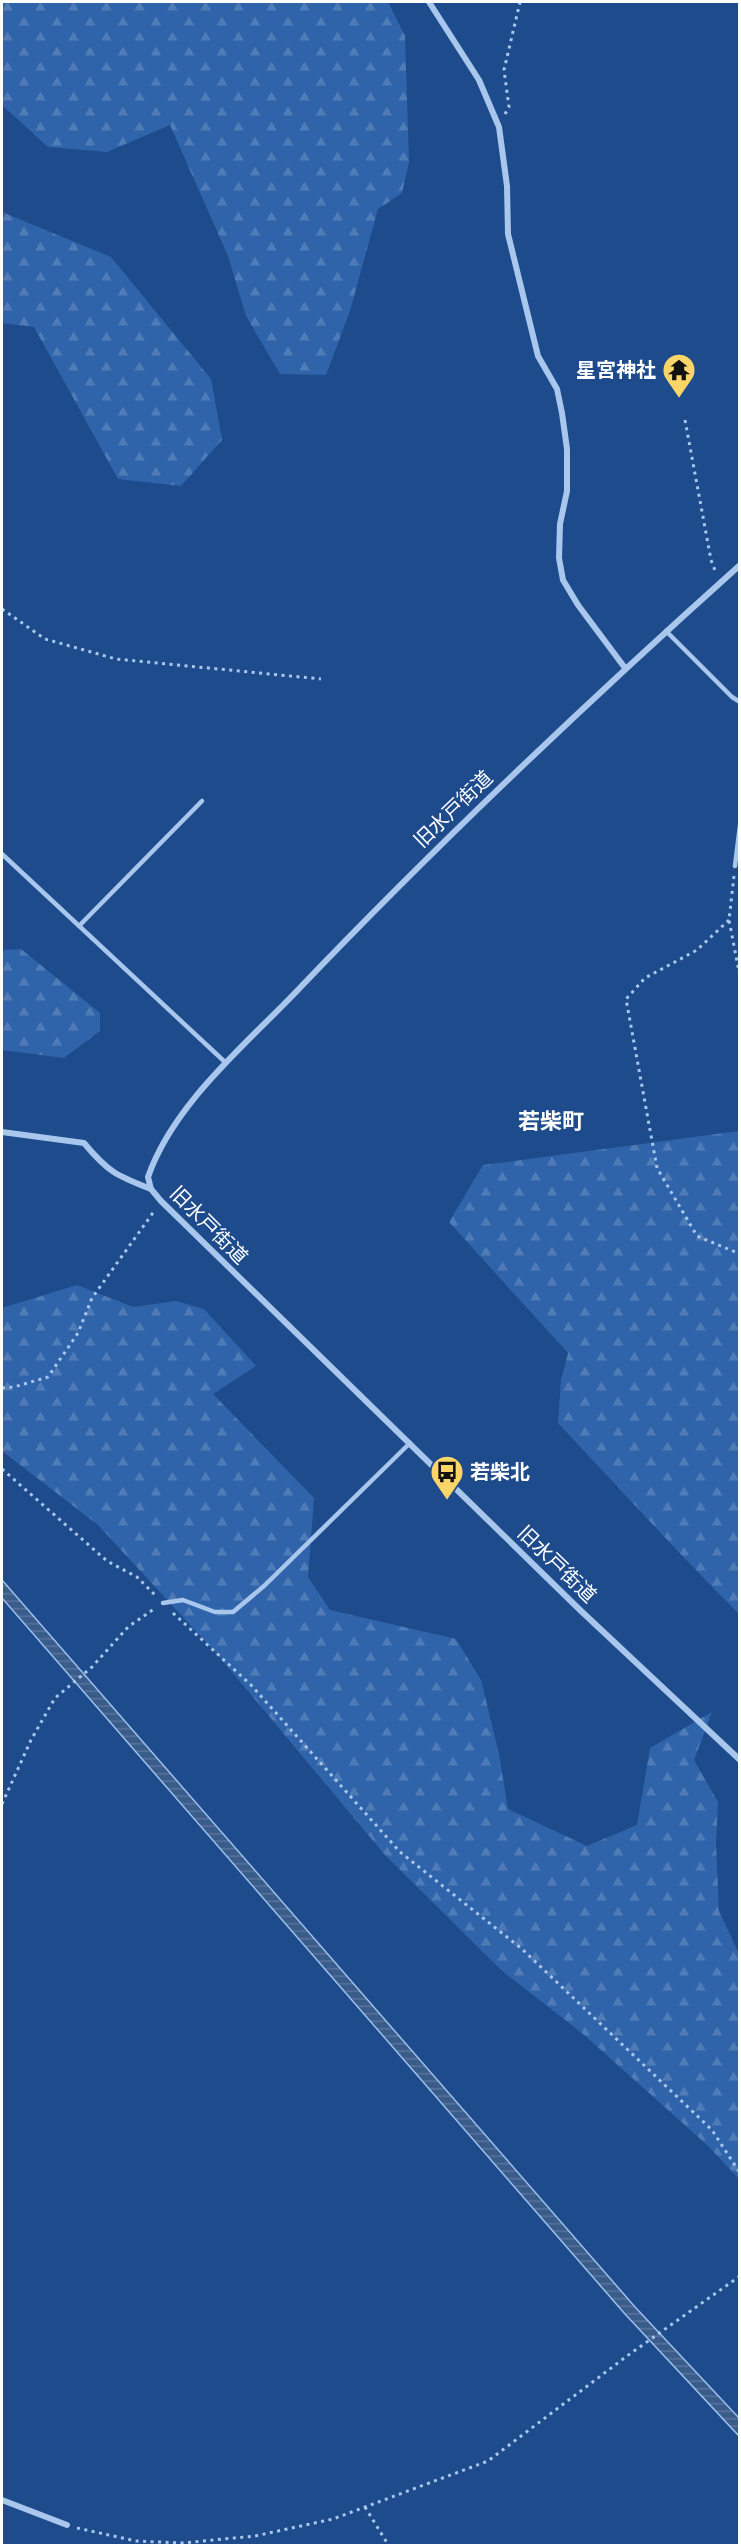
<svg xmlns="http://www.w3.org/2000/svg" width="741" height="2547" font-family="Cabin,'Noto Sans JP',sans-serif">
<defs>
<pattern id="forest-firs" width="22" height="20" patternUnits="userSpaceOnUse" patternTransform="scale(1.5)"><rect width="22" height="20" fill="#3064aa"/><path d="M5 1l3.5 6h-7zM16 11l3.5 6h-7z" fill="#4f7bb7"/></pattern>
<pattern id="water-rules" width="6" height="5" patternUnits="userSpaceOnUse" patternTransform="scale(1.5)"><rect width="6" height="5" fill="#3a5c8b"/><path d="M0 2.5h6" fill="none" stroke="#58749c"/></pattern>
</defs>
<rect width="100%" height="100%" fill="#1d4b8c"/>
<g fill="url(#forest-firs)">
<path d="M2,2H388L405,36L409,162L402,193L378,209L350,311L326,375L280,374L246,316L228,256L170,125L107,152L48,147L2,105Z"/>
<path d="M2,212L111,257L211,379L222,440L181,486L118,479L34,327L2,323Z"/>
<path d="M21,949L100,1013V1031L64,1058L2,1050V950Z"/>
<path d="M739,1131H740L739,1614C677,1552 618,1487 558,1423L561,1380L568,1353L449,1222L483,1165Z"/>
<path d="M77,1285L133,1307L176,1301L204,1309L256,1366L213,1394L314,1498L308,1577L330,1610L456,1639L481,1680L499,1754L508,1809L587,1846L637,1825L650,1748L712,1712L694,1760L718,1802L716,1845L719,1911L739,1954V2179L707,2145L583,2034L501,1970L384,1854L217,1654L98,1525L2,1451V1308Z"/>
</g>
<path fill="url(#water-rules)" stroke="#9dc1ee" stroke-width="1.5" d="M2,1580L635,2307L739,2418V2436L625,2314L2,1598Z"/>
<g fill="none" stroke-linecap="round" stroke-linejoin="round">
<g stroke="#a9c6ed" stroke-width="3" stroke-dasharray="3 4.5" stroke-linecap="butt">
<path d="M505,114L509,107L504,70L520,2"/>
<path d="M685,420L711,560L716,573"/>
<path d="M2,609L45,639L116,659L321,679"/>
<path d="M734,876L729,920L740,977"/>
<path d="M729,920L697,950L645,978L626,999L657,1168L697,1236L740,1254"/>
<path d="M2,1388L14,1387L48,1377L78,1333L92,1298L155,1210"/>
<path d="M2,1469L107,1561L137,1577L156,1596"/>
<path d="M173,1613L251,1685L400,1852L522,1949L712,2130L740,2173"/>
<path d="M2,1804L31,1740L55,1698L92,1667L128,1627L154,1609"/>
<path d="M365,2507L389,2546"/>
<path d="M77,2528L136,2541L182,2543L255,2536L333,2519L488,2461L627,2356L740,2276"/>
</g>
<g stroke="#a9c6ed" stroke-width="4.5">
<path d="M666,631L732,697L740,702"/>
<path d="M2,854L226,1063"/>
<path d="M735,866L740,825"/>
<path d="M79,926L202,801"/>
<path d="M163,1603L183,1600L215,1612H233L264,1586L410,1443"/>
</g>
<g stroke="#a9c6ed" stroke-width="6">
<path d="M429,2L479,80L499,127L507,186L508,234L538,356L557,389L562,413L567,449V491L560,524L559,558L563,580L578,605L625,668"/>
<path d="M740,565C586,703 437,844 294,994C243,1047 173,1105 148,1177L151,1189L161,1201L580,1610L740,1760"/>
<path d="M2,1132L84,1143C108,1172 117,1176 151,1189"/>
<path d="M2,2500L67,2525"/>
</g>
</g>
<defs>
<g id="temple-pin" transform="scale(1.725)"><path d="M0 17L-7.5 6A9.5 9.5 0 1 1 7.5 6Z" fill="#fcd568" stroke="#1d4b8c"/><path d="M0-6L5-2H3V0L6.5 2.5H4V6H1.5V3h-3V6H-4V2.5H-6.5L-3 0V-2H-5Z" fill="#111"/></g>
<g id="bus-pin" transform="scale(1.725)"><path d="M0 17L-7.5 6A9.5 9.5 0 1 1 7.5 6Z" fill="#fcd568" stroke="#1d4b8c"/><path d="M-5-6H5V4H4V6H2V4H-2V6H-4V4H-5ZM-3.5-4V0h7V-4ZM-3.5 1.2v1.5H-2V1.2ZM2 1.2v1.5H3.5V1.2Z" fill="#111"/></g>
</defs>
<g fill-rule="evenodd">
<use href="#temple-pin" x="679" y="370"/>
<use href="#bus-pin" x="447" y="1472"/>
</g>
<g text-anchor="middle" stroke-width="4.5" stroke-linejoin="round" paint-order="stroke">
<g font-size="20" font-weight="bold" fill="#fff" stroke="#1d4b8c" text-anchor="end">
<text x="656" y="377">星宮神社</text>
<text x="470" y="1479" text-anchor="start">若柴北</text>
</g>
<g font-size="20" fill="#fff" stroke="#1d4b8c">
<text transform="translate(453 809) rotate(-44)" y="7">旧水戸街道</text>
<text transform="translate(209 1225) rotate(45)" y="7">旧水戸街道</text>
<text transform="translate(557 1564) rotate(44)" y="7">旧水戸街道</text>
</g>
<g font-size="22" font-weight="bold" fill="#fff" stroke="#1d4b8c">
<text x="551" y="1129">若柴町</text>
</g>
</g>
<rect width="741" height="2547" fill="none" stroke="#ffffff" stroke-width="6"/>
</svg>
